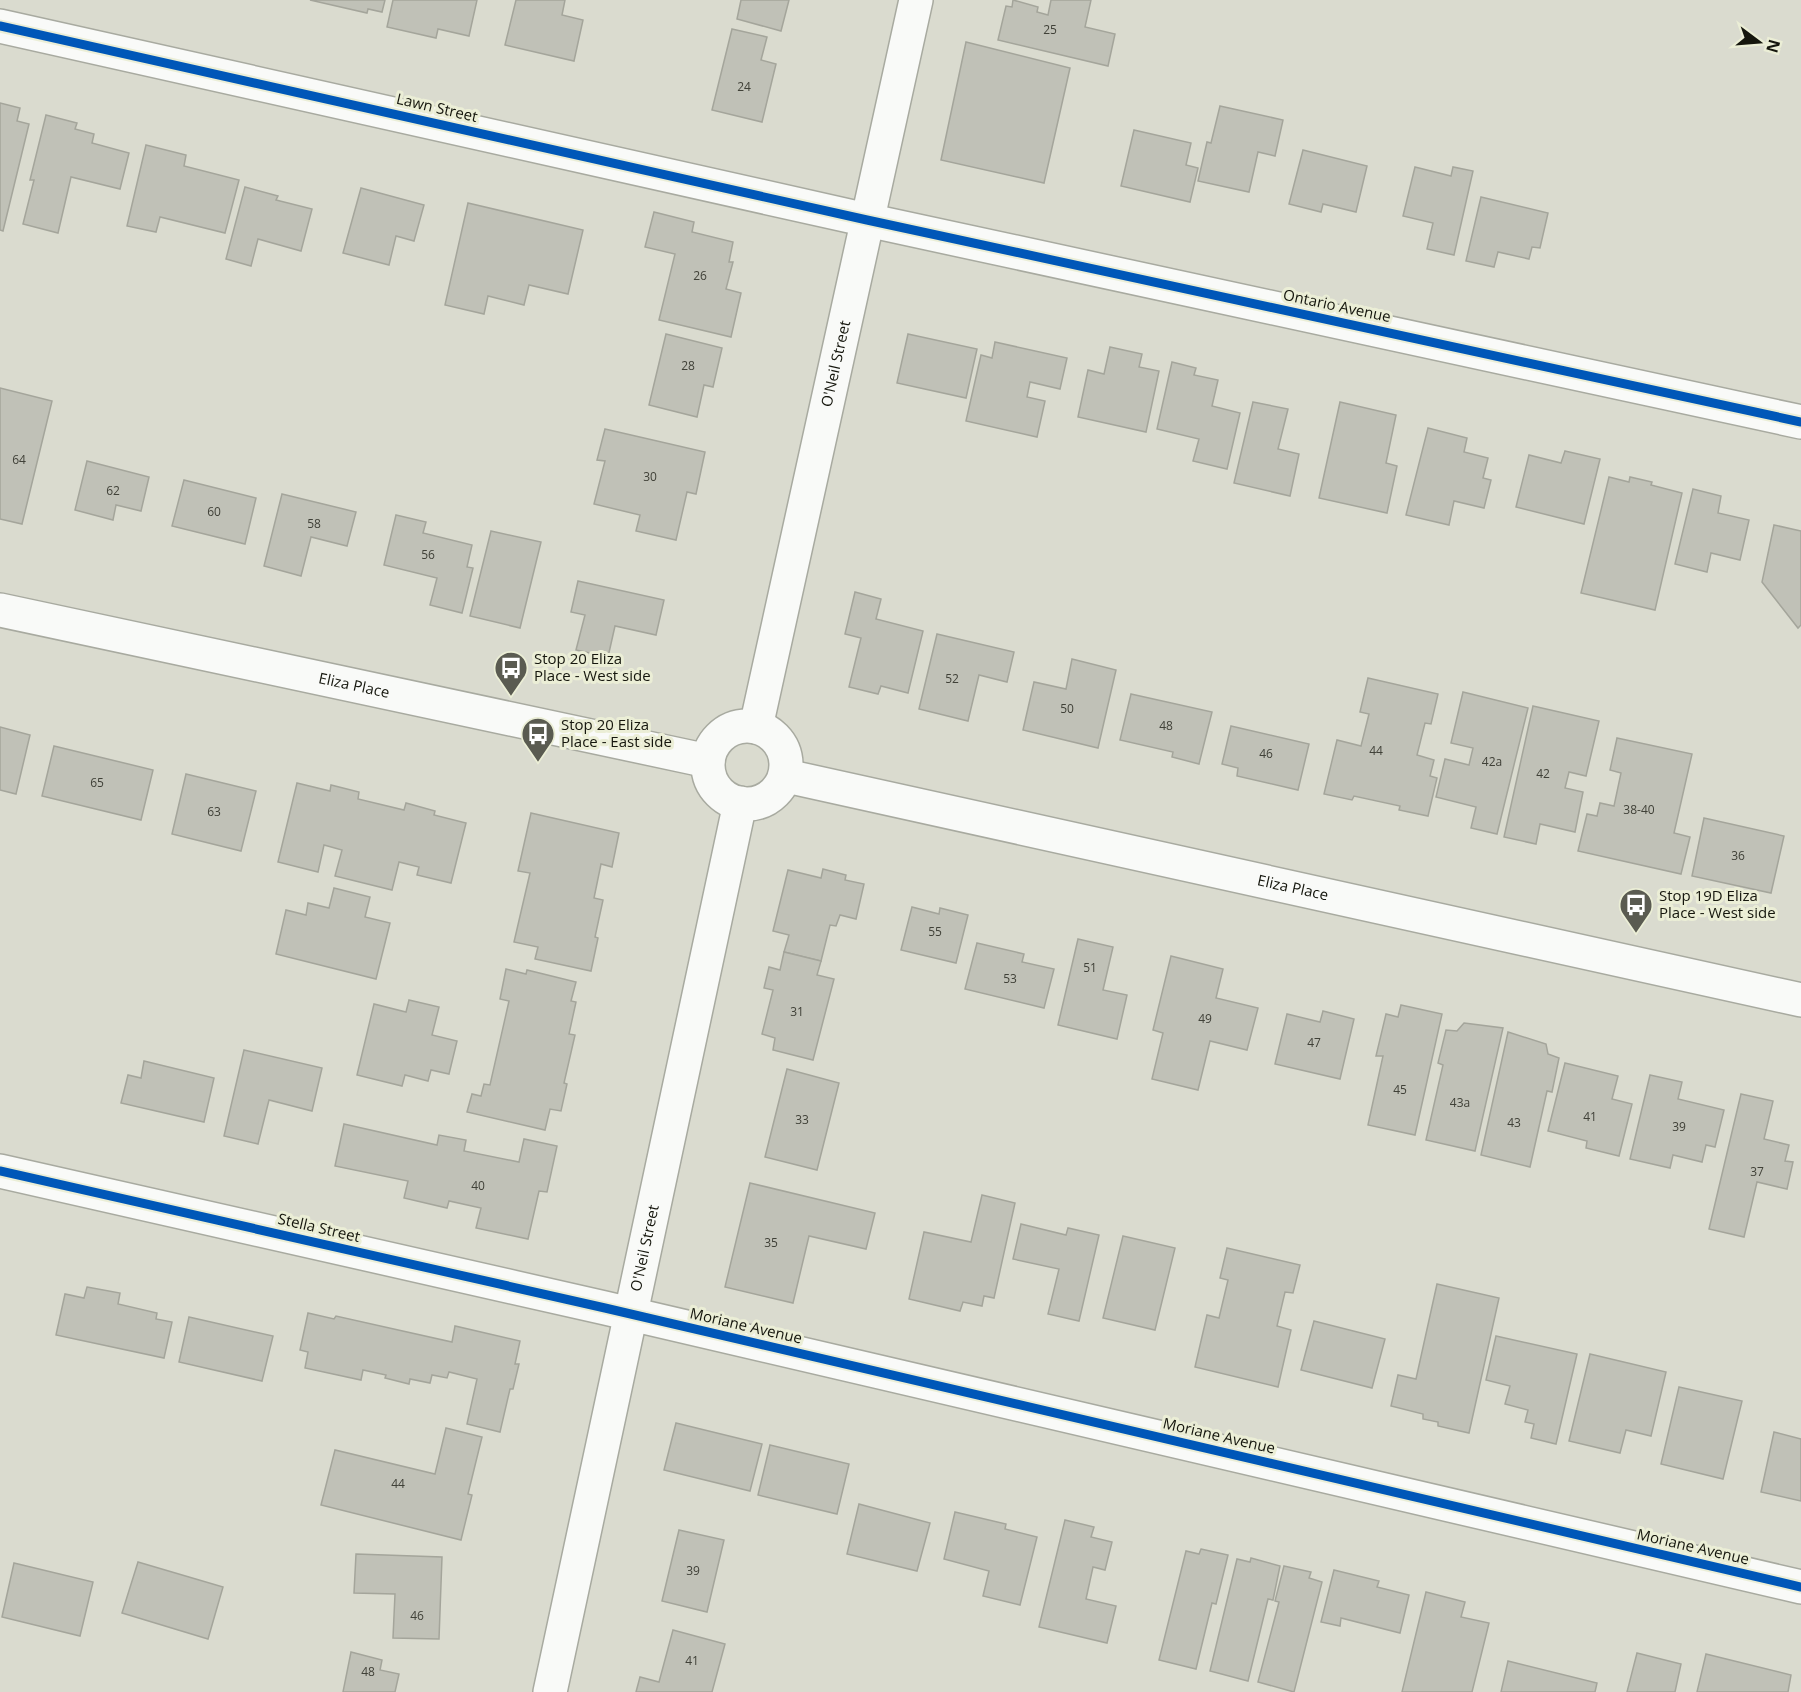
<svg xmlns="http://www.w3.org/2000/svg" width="1801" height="1692" font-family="'Open Sans',sans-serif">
<rect width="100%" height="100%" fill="#dadbcf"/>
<g fill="#c0c1b7" stroke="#a4a59b" stroke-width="1.5">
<path d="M310,0H385L382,12L368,9L367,13Z"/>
<path d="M393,0H477L469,36L438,29L436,38L387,27Z"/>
<path d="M516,0H565L562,15L583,20L574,61L505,45Z"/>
<path d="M741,0H789L781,31L737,19Z"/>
<path d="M1013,0L1038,7L1037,12L1048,15L1051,0H1091L1085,27L1115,34L1108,66L998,40L1006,6L1012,7Z"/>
<path d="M732,29L767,37L761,60L776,64L762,122L712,110Z"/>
<path d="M966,42L1070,68L1044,183L941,160Z"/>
<path d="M0,103L20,108L17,121L29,124L3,231L0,230Z"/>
<path d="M1220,106L1283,120L1275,156L1258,152L1249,192L1198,181L1207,142L1211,143Z"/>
<path d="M46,115L77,123L75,129L94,134L92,143L129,153L120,189L71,177L58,233L23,224L34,180H30Z"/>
<path d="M1134,130L1191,143L1186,165L1198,168L1190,202L1121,186Z"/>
<path d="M146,145L186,155L184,166L239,180L225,233L160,217L156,232L127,226Z"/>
<path d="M1303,150L1367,166L1356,212L1323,204L1321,212L1289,204Z"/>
<path d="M1415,167L1451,176L1453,167L1473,171L1454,255L1427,249L1433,223L1403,216Z"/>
<path d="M245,187L278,196L276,200L312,209L301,251L258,239L251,266L226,259Z"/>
<path d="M361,188L424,205L414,241L396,236L389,265L343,253Z"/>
<path d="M1481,197L1548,213L1540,248L1532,247L1529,259L1498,252L1494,267L1466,261Z"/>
<path d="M468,203L583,230L568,294L529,285L524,305L488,296L484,314L445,305Z"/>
<path d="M654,212L694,222L692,232L733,242L729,262H733L726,289L741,293L731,337L659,320L675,254L645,247Z"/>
<path d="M666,334L722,348L713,387L704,385L697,417L649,405Z"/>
<path d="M908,334L977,349L966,398L897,383Z"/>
<path d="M995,342L1067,358L1060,389L1030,382L1027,397L1045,401L1037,437L966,421L981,355L992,358Z"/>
<path d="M1110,347L1142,354L1139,367L1159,371L1146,432L1078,417L1088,370L1104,374Z"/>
<path d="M1172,362L1196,368L1194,375L1218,380L1212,406L1240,413L1227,469L1193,461L1199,439L1157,429Z"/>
<path d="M0,388L52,401L22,524L0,519Z"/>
<path d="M1253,402L1288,409L1278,449L1299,454L1290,496L1234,483Z"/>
<path d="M1340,402L1396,415L1386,463L1397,466L1387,513L1319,498Z"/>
<path d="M1428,428L1467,438L1464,452L1488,458L1483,478L1491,480L1484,508L1454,501L1449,525L1406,515Z"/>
<path d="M605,429L705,452L696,494L687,492L676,540L636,531L640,515L594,504L605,461L597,460Z"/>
<path d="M1565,451L1600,459L1584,524L1516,507L1529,455L1561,463Z"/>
<path d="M87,461L149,477L141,511L116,505L113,520L75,510Z"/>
<path d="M1609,477L1629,482L1630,477L1652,482L1651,485L1682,493L1655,610L1581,593Z"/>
<path d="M184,480L256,498L245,544L172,526Z"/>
<path d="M1693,489L1721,496L1718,513L1749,520L1740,560L1711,553L1707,572L1675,564Z"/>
<path d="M282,494L356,512L347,546L311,537L301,576L264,566Z"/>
<path d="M396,515L426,522L423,533L472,545L467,567L473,568L462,613L430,605L437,578L384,565Z"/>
<path d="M1774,525L1801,531V625L1798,628L1762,582Z"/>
<path d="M491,531L541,542L520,628L470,616Z"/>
<path d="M578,581L664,600L656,635L615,626L608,657L576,650L585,615L571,612Z"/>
<path d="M855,592L881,599L876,619L923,631L908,693L881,686L878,694L849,687L861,638L845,634Z"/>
<path d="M937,634L1014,652L1007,682L979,675L968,721L919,709Z"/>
<path d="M1072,659L1116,670L1098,748L1023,730L1034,682L1066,689Z"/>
<path d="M1368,678L1438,694L1431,724L1425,723L1417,755L1434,760L1430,776L1437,778L1428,816L1399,810L1400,806L1354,796L1352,800L1324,794L1337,740L1361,746L1369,714L1360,712Z"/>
<path d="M1463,692L1528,708L1497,834L1471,828L1476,807L1436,797L1445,759L1469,765L1473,748L1451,743Z"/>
<path d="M1131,694L1212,712L1199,764L1172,757L1173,752L1120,740Z"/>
<path d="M1533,706L1599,721L1586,776L1569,772L1565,788L1583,792L1575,832L1540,824L1536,844L1504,837Z"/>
<path d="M1231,726L1309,744L1298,790L1237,776L1238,768L1222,764Z"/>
<path d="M0,727L30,735L16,794L0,790Z"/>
<path d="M1617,738L1692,754L1674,833L1690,837L1681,874L1578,851L1587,814L1597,816L1600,803L1614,806L1621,773L1610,770Z"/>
<path d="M54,746L153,770L141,820L42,796Z"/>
<path d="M186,774L256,791L241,851L172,834Z"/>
<path d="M297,783L330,791L331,785L359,792L358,799L404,810L406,803L435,811L434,815L466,823L451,883L417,875L419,867L399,862L392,890L335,876L342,850L324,845L318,872L278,862Z"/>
<path d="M531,813L619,833L612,867L601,864L594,898L603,900L595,937L598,938L591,971L535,959L538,947L514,942L530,873L518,871Z"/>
<path d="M1704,818L1784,836L1771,893L1692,876Z"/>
<path d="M823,869L846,875L845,880L864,884L856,919L840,915L836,926L830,925L821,961L784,952L789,935L773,931L788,870L821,878Z"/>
<path d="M334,888L370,897L365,917L390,923L376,979L276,954L286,910L306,915L308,903L329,908Z"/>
<path d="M912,907L939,914L940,908L968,915L956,963L901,950Z"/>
<path d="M1078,939L1113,947L1103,990L1127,995L1117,1039L1058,1025Z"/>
<path d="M977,943L1024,954L1022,962L1054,969L1044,1008L965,989Z"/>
<path d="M784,952L821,961L817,975L834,979L813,1060L773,1050L775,1038L762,1034L773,990L764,988L769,967L780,970Z"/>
<path d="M1171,956L1223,969L1216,998L1258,1008L1247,1050L1210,1041L1198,1090L1152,1079L1163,1033L1153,1030Z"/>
<path d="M506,969L526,974L527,970L576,982L571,1001L576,1002L569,1034L575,1035L564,1083L567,1084L561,1111L550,1109L545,1130L467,1112L472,1094L481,1096L484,1084L490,1085L509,1001L500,999Z"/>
<path d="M409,1000L439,1007L432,1035L457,1041L449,1074L431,1070L428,1081L405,1075L402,1086L357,1075L374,1004L406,1012Z"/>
<path d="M1401,1005L1442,1014L1415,1135L1368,1125L1383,1056H1376L1386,1014L1398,1017Z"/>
<path d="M1323,1011L1354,1019L1340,1079L1275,1064L1287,1014L1320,1022Z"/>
<path d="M1464,1023L1503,1028L1475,1151L1426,1140L1443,1065L1438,1063L1446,1030L1457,1031Z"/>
<path d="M1508,1032L1546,1044L1548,1054L1559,1058L1552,1092L1547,1091L1530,1167L1481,1155Z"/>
<path d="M244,1050L322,1068L312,1111L269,1100L258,1144L224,1136Z"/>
<path d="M144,1061L214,1078L204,1122L121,1103L128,1075L141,1078Z"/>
<path d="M1565,1063L1618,1076L1612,1099L1632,1104L1619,1156L1586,1148L1587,1141L1548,1131Z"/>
<path d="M787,1069L839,1083L817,1170L765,1157Z"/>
<path d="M1650,1075L1682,1082L1678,1099L1724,1110L1715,1147L1706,1145L1702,1162L1673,1155L1670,1168L1630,1159Z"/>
<path d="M1741,1094L1773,1101L1764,1139L1789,1145L1785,1161L1793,1162L1787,1189L1757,1182L1744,1237L1709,1229Z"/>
<path d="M344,1124L437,1145L439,1135L466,1140L464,1151L519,1162L524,1139L557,1146L547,1192L539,1191L528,1239L476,1228L481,1208L449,1201L447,1208L404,1198L408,1181L335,1166Z"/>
<path d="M750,1183L875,1213L866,1249L809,1236L793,1303L725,1287Z"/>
<path d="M982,1195L1015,1203L994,1298L984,1296L982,1306L963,1302L960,1311L909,1299L924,1232L971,1242Z"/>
<path d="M1021,1224L1066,1235L1068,1228L1099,1235L1079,1321L1048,1314L1059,1269L1013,1259Z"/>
<path d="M1123,1236L1175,1248L1155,1330L1103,1318Z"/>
<path d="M1227,1248L1300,1265L1293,1293L1285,1292L1277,1326L1291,1330L1278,1387L1195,1367L1207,1315L1219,1318L1228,1280L1220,1278Z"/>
<path d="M1437,1284L1499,1298L1469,1433L1438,1426V1422L1423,1419V1414L1391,1406L1398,1375L1416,1379Z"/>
<path d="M87,1287L120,1293L118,1304L157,1313L156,1319L172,1322L164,1358L56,1335L65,1294L84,1298Z"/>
<path d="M308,1313L334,1319L336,1316L452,1342L455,1326L520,1341L515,1364H519L513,1389H510L500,1432L467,1424L477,1379L449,1372L447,1378L432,1375L430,1383L410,1379L409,1384L385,1378L386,1375L363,1370L361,1380L305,1368L308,1352L300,1350Z"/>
<path d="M189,1317L273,1336L262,1381L179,1362Z"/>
<path d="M1314,1321L1385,1339L1372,1388L1301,1370Z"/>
<path d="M1496,1336L1577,1354L1556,1444L1531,1438L1534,1424L1525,1422L1528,1410L1505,1404L1510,1386L1486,1380Z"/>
<path d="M1590,1354L1666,1372L1651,1436L1626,1430L1620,1453L1569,1441Z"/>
<path d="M1679,1387L1742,1401L1723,1479L1661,1464Z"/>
<path d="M676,1423L762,1444L750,1491L664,1470Z"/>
<path d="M446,1428L482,1437L468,1494L472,1495L461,1540L321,1505L335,1450L435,1474Z"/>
<path d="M1774,1432L1801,1439V1501L1761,1492Z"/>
<path d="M770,1445L849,1464L837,1514L758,1495Z"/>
<path d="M859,1504L930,1523L917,1571L847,1554Z"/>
<path d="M955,1512L1006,1524L1005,1529L1037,1537L1020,1605L983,1596L989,1571L944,1559Z"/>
<path d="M1065,1520L1094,1527L1091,1537L1112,1542L1105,1570L1093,1567L1086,1599L1116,1606L1107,1643L1039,1627Z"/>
<path d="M679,1530L724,1540L707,1612L662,1601Z"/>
<path d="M1201,1549L1228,1555L1216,1604L1212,1603L1196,1669L1159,1660L1186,1551L1199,1554Z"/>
<path d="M356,1554L442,1557L439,1639L393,1638L395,1594L354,1593Z"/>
<path d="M1251,1558L1280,1566L1273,1600L1268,1599L1248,1681L1210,1671L1237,1559L1250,1562Z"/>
<path d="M138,1562L223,1587L208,1639L122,1613Z"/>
<path d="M14,1563L93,1582L80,1636L2,1617Z"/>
<path d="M1284,1566L1311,1572L1309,1578L1322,1582L1294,1692L1258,1682L1279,1602L1275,1601Z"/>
<path d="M1334,1570L1379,1581L1377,1587L1409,1595L1400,1633L1341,1618L1340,1626L1321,1622Z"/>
<path d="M1426,1592L1465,1602L1461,1617L1489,1623L1472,1692H1402Z"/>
<path d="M673,1630L725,1644L712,1692H636L640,1677L659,1682Z"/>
<path d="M351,1652L382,1660L380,1670L399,1674L395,1692H343Z"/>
<path d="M1637,1653L1681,1664L1675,1692H1627Z"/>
<path d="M1706,1654L1791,1675L1788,1692H1697Z"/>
<path d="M1508,1661L1597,1683L1595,1692H1501Z"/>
</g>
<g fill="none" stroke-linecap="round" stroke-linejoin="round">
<g stroke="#a8aaa0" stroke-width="36">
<g id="street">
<path d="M0,26L867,220L1801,422"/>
<path id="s1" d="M756,727L916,0"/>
<path d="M0,1171L605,1308L1801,1587"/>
<path id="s2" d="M550,1692L740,803"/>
</g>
</g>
<g stroke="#a8aaa0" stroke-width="36">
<g id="secondary">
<path id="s3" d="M0,610L708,761"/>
<circle cx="747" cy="765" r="39"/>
<path id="s4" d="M786,776L1801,1000"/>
</g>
</g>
<use href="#street" stroke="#f9faf8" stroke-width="33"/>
<use href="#secondary" stroke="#f9faf8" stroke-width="33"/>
<g stroke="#ebeed6" stroke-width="13">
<g id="cycleway">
<path d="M0,26L867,220L1801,422"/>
<path d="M0,1171L605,1308L1801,1587"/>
</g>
</g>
<use href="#cycleway" stroke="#0057b8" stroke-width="9"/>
</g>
<defs>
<g id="bus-pin" transform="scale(1.725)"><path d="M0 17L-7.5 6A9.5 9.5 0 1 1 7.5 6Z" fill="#5a5b51" stroke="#ebeed6"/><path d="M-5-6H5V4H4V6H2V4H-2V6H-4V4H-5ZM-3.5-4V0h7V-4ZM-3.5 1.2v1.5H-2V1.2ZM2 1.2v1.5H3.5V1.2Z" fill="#fff"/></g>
</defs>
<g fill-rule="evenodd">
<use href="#bus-pin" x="511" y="668"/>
<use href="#bus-pin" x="538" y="734"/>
<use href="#bus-pin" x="1636" y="905"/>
</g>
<g text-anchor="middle" stroke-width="6" stroke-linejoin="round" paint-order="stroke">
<g font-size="12" fill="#404138">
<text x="1050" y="34">25</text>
<text x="744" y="91">24</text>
<text x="700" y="280">26</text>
<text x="688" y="370">28</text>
<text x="19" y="464">64</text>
<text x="650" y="481">30</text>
<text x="113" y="495">62</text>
<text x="214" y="516">60</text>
<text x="314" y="528">58</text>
<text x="428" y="559">56</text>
<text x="952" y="683">52</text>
<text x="1067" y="713">50</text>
<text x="1166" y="730">48</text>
<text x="1376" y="755">44</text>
<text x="1266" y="758">46</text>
<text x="1492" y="766">42a</text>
<text x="1543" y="778">42</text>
<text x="97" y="787">65</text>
<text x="1639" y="814">38-40</text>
<text x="214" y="816">63</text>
<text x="1738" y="860">36</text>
<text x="935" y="936">55</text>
<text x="1090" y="972">51</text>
<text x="1010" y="983">53</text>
<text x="797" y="1016">31</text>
<text x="1205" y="1023">49</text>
<text x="1314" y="1047">47</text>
<text x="1400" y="1094">45</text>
<text x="1460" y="1107">43a</text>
<text x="1590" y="1121">41</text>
<text x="802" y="1124">33</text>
<text x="1514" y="1127">43</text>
<text x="1679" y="1131">39</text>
<text x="1757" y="1176">37</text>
<text x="478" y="1190">40</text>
<text x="771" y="1247">35</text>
<text x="398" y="1488">44</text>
<text x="693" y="1575">39</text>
<text x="417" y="1620">46</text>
<text x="692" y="1665">41</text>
<text x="368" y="1676">48</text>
</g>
<g font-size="15" fill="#15160d" stroke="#ebeed6">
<text transform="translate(437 108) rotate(13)" y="5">Lawn Street</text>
<text transform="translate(1337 306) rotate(12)" y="5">Ontario Avenue</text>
<text dy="5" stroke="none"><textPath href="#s1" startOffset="372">O'Neil Street</textPath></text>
<text dy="5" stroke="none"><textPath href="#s3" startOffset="362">Eliza Place</textPath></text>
<text dy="5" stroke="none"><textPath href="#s4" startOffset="519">Eliza Place</textPath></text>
<text transform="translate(319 1228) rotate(13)" y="5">Stella Street</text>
<text dy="5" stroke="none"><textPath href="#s2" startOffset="454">O'Neil Street</textPath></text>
<text transform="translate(746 1326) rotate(13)" y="5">Moriane Avenue</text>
<text transform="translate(1219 1436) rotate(13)" y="5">Moriane Avenue</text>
<text transform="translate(1693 1547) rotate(13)" y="5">Moriane Avenue</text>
</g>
<g font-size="15" fill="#15160d" stroke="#ebeed6" text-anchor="start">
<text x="534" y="664">Stop 20 Eliza<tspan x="534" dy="17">Place - West side</tspan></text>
<text x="561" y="730">Stop 20 Eliza<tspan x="561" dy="17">Place - East side</tspan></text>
<text x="1659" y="901">Stop 19D Eliza<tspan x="1659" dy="17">Place - West side</tspan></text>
</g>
</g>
<g transform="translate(1759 42) rotate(106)" stroke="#ebeed6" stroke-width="4.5" paint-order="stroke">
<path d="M0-4.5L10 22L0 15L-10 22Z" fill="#15160d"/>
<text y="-9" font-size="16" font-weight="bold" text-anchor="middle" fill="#15160d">N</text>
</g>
</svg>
